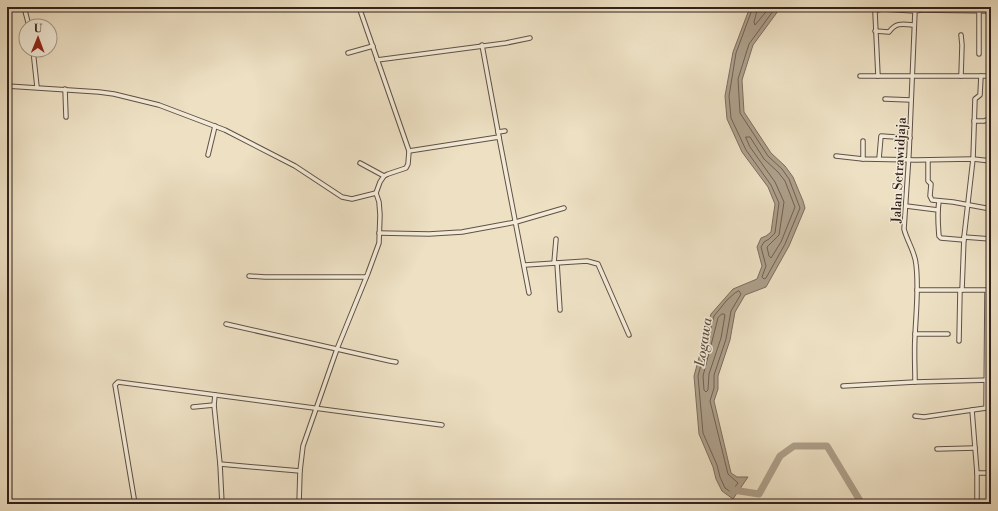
<svg xmlns="http://www.w3.org/2000/svg" width="998" height="511" font-family="'Libre Bodoni',serif">
<rect width="100%" height="100%" fill="#ede0c3"/>
<filter id="stains"><feTurbulence type="fractalNoise" baseFrequency=".005" numOctaves="4"/><feColorMatrix values="0 0 0 0 .2 0 0 0 0 .09 0 0 0 0 .02 0 0 0 .5 -.17"/></filter>
<radialGradient id="worn" r=".72"><stop offset=".6" stop-color="#630" stop-opacity="0"/><stop offset="1" stop-color="#630" stop-opacity=".3"/></radialGradient>
<path fill="#ad9f8a" stroke="#7b6d5e" d="M750,7H781L753,45L742,80L744,112L771,153L785,166L793,177L803,201L805,208L789,246L766,287L745,295L735,312L730,340L718,376V389L714,401L731,473L737,477H748L733,499L722,491L716,479L713,467L699,434L694,376L711,314L733,289L757,279L762,266L757,247L761,238L766,236L771,232L775,204L768,187L742,152L727,119L725,96L733,52Z"/>
<g fill="none" stroke-linecap="round" stroke-linejoin="round">
<g stroke="#6f6053" stroke-width="1">
<path d="M753,7L736,53L729,96L731,118L746,150L771,185L779,203L775,233L769,239L764,242L761,247L766,266L762,277L764,279L766,278L785,244L800,208L789,179L782,169L768,156L740,113L738,79L749,44L776,7"/>
<path d="M758,7L754,22L755,25L770,7"/>
<path d="M746,137H750L764,159L778,172L785,181L795,207L781,242L771,258L769,256L767,247L779,235L784,202L775,182L750,147Z"/>
<path d="M739,291L741,294L731,311L726,339L714,375V388L710,401L728,474L738,483L731,492L725,488L720,477L717,465L703,433L698,376L714,316L727,300L735,293Z"/>
<path d="M722,314H724L725,315L721,338L709,374L708,390L706,392L704,390L703,376L718,318Z"/>
</g>
<path stroke="#ad9f8a" stroke-width="7" d="M731,487L733,490L759,494L780,456L794,446H827L862,504"/>
<g stroke="#605146" stroke-width="5.5">
<g id="minor">
<path d="M24,7L29,26"/>
<path d="M921,7V10L915,11L909,154L904,229C907,241 915,252 916,264C919,288 916,312 915,336C914,351 915,367 915,382L991,380"/>
<path d="M921,10L991,11"/>
<path d="M875,31L889,32C896,22 903,24 914,25"/>
<path d="M482,45L499,137"/>
<path d="M33,50L37,87"/>
<path d="M348,53L373,46"/>
<path d="M979,54V7"/>
<path d="M377,60L506,43L530,38"/>
<path d="M860,76H991"/>
<path d="M878,76L875,12L877,10L882,9L915,11"/>
<path d="M961,76L962,45L961,35"/>
<path d="M7,86L99,92L114,94L159,105L225,130L295,166L342,197L352,199L376,193"/>
<path d="M65,89L66,117"/>
<path d="M885,99L911,100"/>
<path d="M974,121H984L991,118"/>
<path d="M498,132L505,131"/>
<path d="M863,141V159L916,160L973,159L991,161"/>
<path d="M409,151L499,137L529,293"/>
<path d="M208,155L215,126"/>
<path d="M836,156L863,159"/>
<path d="M879,159L881,136L910,138"/>
<path d="M928,160V181L931,184L930,196L932,200L953,202L991,209"/>
<path d="M360,163L384,176"/>
<path d="M939,201C937,214 938,223 939,236L941,238L964,240"/>
<path d="M906,206L938,210"/>
<path d="M379,233L429,234L462,232L516,222L564,208"/>
<path d="M964,237L991,239"/>
<path d="M554,263L556,239"/>
<path d="M557,263L560,310"/>
<path d="M525,265L587,261L598,264L629,335"/>
<path d="M249,276L265,277H366"/>
<path d="M917,290H991"/>
<path d="M962,290L964,237L973,159L975,99L980,95L981,76"/>
<path d="M226,324L390,361L396,362"/>
<path d="M915,334H948"/>
<path d="M959,341L960,290"/>
<path d="M843,386L915,382"/>
<path d="M215,395L214,405L220,464L222,504"/>
<path d="M193,407L214,405"/>
<path d="M972,410L977,473V504"/>
<path d="M915,416L924,417L986,408L987,290"/>
<path d="M937,449L975,448"/>
<path d="M220,464L300,471"/>
<path d="M977,473H991"/>
<path d="M135,504L115,385L118,382L442,425"/>
<path d="M299,504L300,471L303,446L337,349L368,273L379,243L380,215L379,202L376,193L380,182L384,176L388,174L406,168L408,164L409,151L359,7"/>
</g>
</g>
<use href="#minor" stroke="#f3ebd8" stroke-width="3.5"/>
</g>
<g text-anchor="middle" stroke-width="3" stroke-linejoin="round" paint-order="stroke">
<g font-size="13" fill="#31211c" stroke="#f3ebd8">
<text transform="translate(898 170) rotate(-87)" y="5">Jalan Setrawidjaja</text>
</g>
<g font-size="14" font-style="italic" fill="#5c4d42" stroke="#f3ebd8">
<text transform="translate(703 342) rotate(-81)" y="5">Logawa</text>
</g>
</g>
<rect width="998" height="511" fill="none" stroke="#ede0c3" stroke-width="24"/>
<rect x="8" y="8" width="982" height="495" fill="none" stroke="#31211c" stroke-width="2"/>
<rect x="12" y="12" width="974" height="487" fill="none" stroke="#31211c"/>
<g transform="translate(38 38) rotate(1)"><circle r="19" fill="#f3ebd8" stroke="#a59a8d"/>
<path d="M0-3L7 15L0 10L-7 15Z" fill="#8f2418"/>
<text y="-6" font-size="11" font-weight="bold" text-anchor="middle" fill="#31211c">U</text>
</g>
<rect width="100%" height="100%" filter="url(#stains)"/>
<rect width="100%" height="100%" fill="url(#worn)"/>
</svg>
